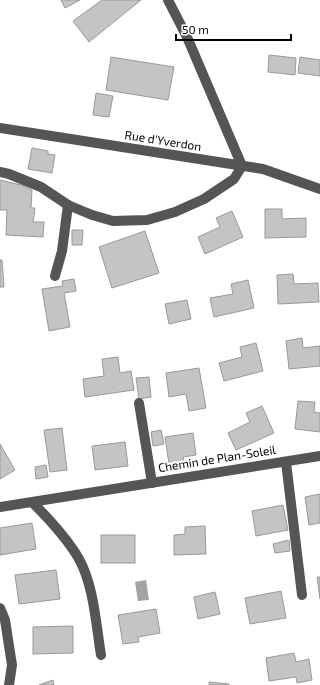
<svg xmlns="http://www.w3.org/2000/svg" width="320" height="685" font-family="'Exo 2',sans-serif">
<rect width="100%" height="100%" fill="#fff"/>
<path fill="#a3a3a3" d="M146,580L149,600L138,601L135,582Z"/>
<g fill="#c4c4c4" stroke="#999">
<path d="M61,0H80L65,8Z"/>
<path d="M102,0H141L89,42L73,21Z"/>
<path d="M269,55L296,58L295,75L268,72Z"/>
<path d="M111,57L174,67L168,100L106,90Z"/>
<path d="M300,57L320,60V76L298,73Z"/>
<path d="M96,93L113,96L109,117L93,115Z"/>
<path d="M32,148L48,151V154L55,155L52,173L28,169Z"/>
<path d="M0,180L21,185L32,190L31,208H35L33,222H44L43,237L6,235L7,210H0Z"/>
<path d="M265,209H282V219L306,218V237L265,238Z"/>
<path d="M232,211L243,237L205,254L198,237L220,227L216,218Z"/>
<path d="M72,230H83L82,245H72Z"/>
<path d="M145,231L159,273L112,288L99,247Z"/>
<path d="M0,260H2L4,287H0Z"/>
<path d="M293,274L294,284L318,283L319,302L278,304L277,275Z"/>
<path d="M74,279L76,291L64,293L70,327L49,331L42,289L63,286L62,281Z"/>
<path d="M248,280L254,308L214,317L210,298L233,294L231,284Z"/>
<path d="M187,300L191,319L169,324L165,304Z"/>
<path d="M302,338L303,348L320,346V366L289,369L286,341Z"/>
<path d="M256,343L263,371L224,381L219,363L242,357L240,347Z"/>
<path d="M118,357L120,373L131,371L134,390L85,397L83,379L104,376L102,359Z"/>
<path d="M199,368L206,408L189,411L186,394L169,397L166,373Z"/>
<path d="M149,377L151,397L139,399L136,378Z"/>
<path d="M298,401L315,402L314,412L320,413V432L295,429Z"/>
<path d="M262,406L274,433L236,450L228,433L250,422L246,413Z"/>
<path d="M62,428L67,470L50,472L44,430Z"/>
<path d="M161,430L164,444L153,446L151,432Z"/>
<path d="M193,433L196,455L183,457L184,462L169,464L165,437Z"/>
<path d="M125,442L128,466L95,470L92,446Z"/>
<path d="M0,444L15,470L0,479Z"/>
<path d="M46,465L48,477L36,479L35,467Z"/>
<path d="M320,494V523L309,525L305,497Z"/>
<path d="M283,505L288,530L256,536L252,511Z"/>
<path d="M32,523L36,549L0,555V528Z"/>
<path d="M205,526L206,554L174,555V535L185,534V527Z"/>
<rect x="101" y="535" width="34" height="28"/>
<path d="M289,540L290,551L275,553L273,544Z"/>
<path d="M56,570L60,599L19,604L15,575Z"/>
<path d="M317,577H320V599Z"/>
<path d="M281,591L286,618L250,624L245,598Z"/>
<path d="M215,592L220,614L198,619L194,597Z"/>
<path d="M156,609L160,633L138,637L139,642L123,644L118,615Z"/>
<path d="M73,626V653L33,654V627Z"/>
<path d="M294,653L296,662L309,659L312,680L297,683L296,677L269,681L266,658Z"/>
<path d="M53,680L54,685H39Z"/>
<path d="M209,682L229,684V685H209Z"/>
</g>
<g fill="none" stroke-linecap="round" stroke-linejoin="round">
<g stroke="#555" stroke-width="10">
<path d="M0,128L263,169L320,189"/>
<path d="M0,172L9,174L41,187L68,205L92,215L113,221L147,220L175,212L204,199L234,179L242,166L187,37L168,0"/>
<path d="M55,276L62,251L68,205"/>
<path d="M139,403L152,483"/>
<path d="M286,462L302,595"/>
<path d="M33,503C50,520 67,538 79,559C94,586 96,625 101,655"/>
<path d="M0,507L320,456"/>
<path d="M0,608L5,620L12,665L9,685"/>
</g>
</g>
<g text-anchor="middle" stroke-width="4" stroke-linejoin="round" paint-order="stroke">
<g font-size="12" fill="#000" stroke="#fff">
<text transform="translate(163 141) rotate(9)" y="4">Rue d'Yverdon</text>
<text transform="translate(217 459) rotate(-9)" y="4">Chemin de Plan-Soleil</text>
</g>
</g>
<path d="M176 34v6h115v-6" fill="none" stroke="#000000" stroke-width="2"/>
<text x="182" y="34" font-size="12" fill="#000000" stroke="#ffffff" stroke-width="3" paint-order="stroke">50 m</text>
</svg>
